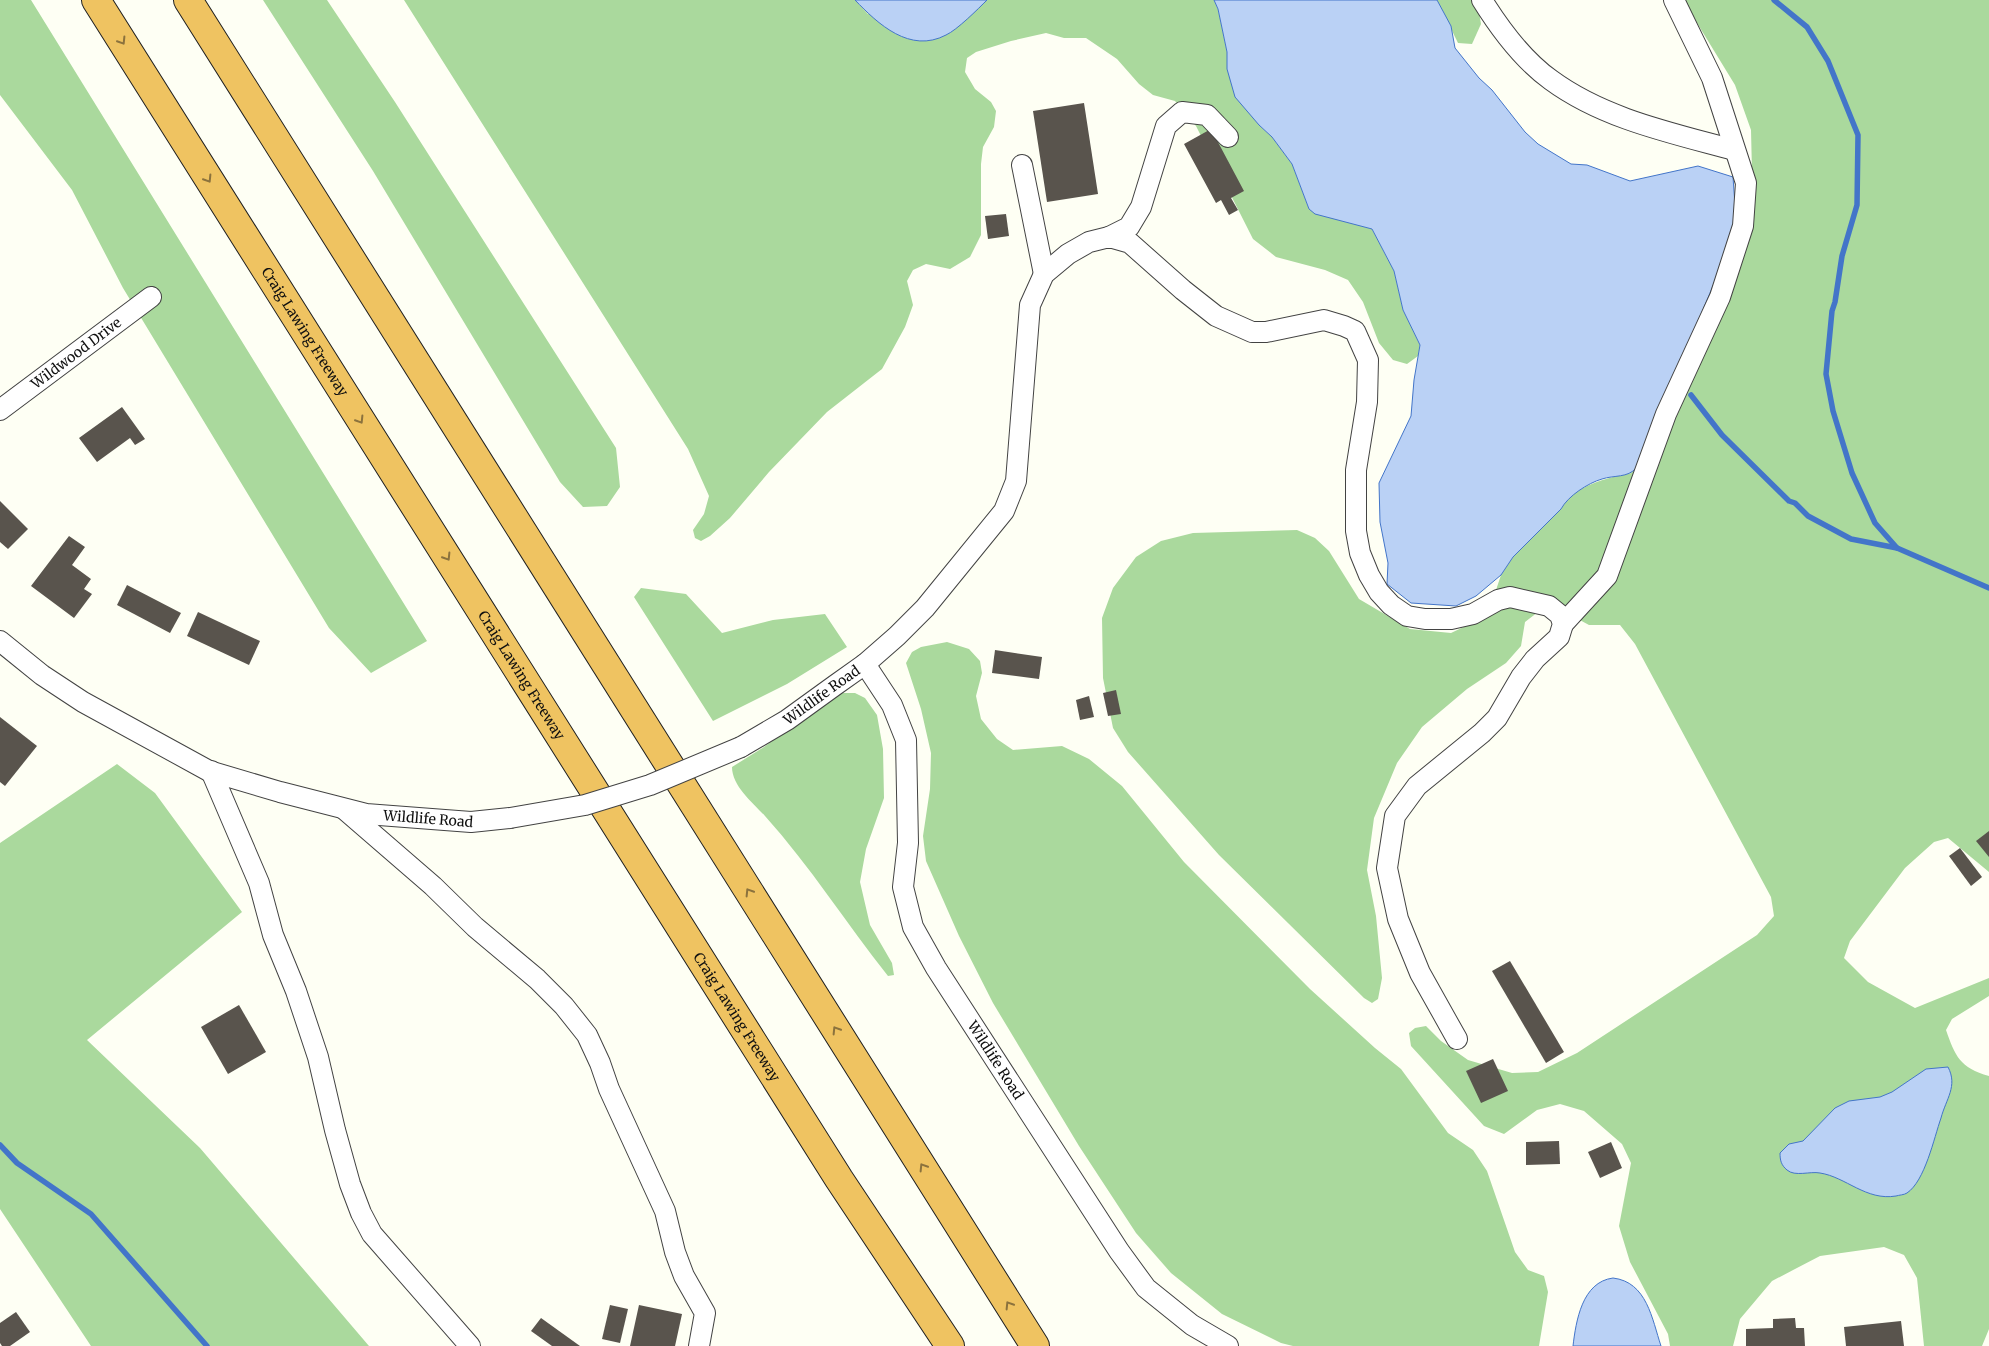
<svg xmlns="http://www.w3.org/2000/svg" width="1989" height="1346" font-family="Merriweather,serif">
<rect width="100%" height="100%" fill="#fefff4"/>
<g fill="#aad99d">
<path d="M0,0H31L427,641L371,673L329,628L123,288L72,190L0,95Z"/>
<path d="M263,0H327L395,102L616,448L620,487L607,506L583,507L560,482L373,171Z"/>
<path d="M404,0H855L868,14L987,0H1214L1218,9L1227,52V69L1259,125L1272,137L1292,164L1309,209L1372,229L1394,271L1403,310L1420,345L1418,356L1407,364L1393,360L1379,343L1363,302L1348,280L1325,270L1276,257L1253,239L1196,126L1175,101L1153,95L1139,84L1117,59L1086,38H1064L1046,33L1011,41L976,52L967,58L965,72L975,89L991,102L996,111L994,127L983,147L981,164V235L970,257L950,269L926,264L913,270L907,281L913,305L905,327L882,369L827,412L769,472L730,518L710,536L701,541L695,538L693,530L704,514L709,496L688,449Z"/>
<path d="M1437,0H1477L1481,24L1472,44L1458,43Z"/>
<path d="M1683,0H1989V872L1948,838L1934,842L1905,868L1850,941L1844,958L1868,982L1915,1008L1989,978V996L1952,1019L1946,1030C1955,1056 1960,1068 1989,1076V1329L1982,1346H1924L1917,1278L1904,1255L1884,1247L1820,1256L1772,1281L1740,1319L1733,1346H1670L1668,1334L1630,1262L1619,1226L1631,1163L1622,1144L1584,1111L1560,1104L1537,1110L1504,1134L1484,1126L1411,1046L1409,1033L1415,1028L1426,1026L1441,1041L1468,1060L1512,1073L1538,1072L1577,1053L1757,935L1774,916L1771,897L1635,644L1620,625H1589L1565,612H1538L1525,622L1521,646L1506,663L1467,689L1422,727L1397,763L1374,818L1367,870L1376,916L1382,978L1378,999L1372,1003L1364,998L1219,855L1128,752L1113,728L1103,678L1102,618L1113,588L1136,557L1161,541L1193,533L1297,530L1315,538L1329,551L1359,599L1410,629L1451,633L1470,624L1494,596L1501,575L1513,557L1561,509C1573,485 1608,478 1631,473L1752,172L1751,130L1735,85Z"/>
<path d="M641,588L686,594L722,633L773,620L825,614L847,647L787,684L713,721L634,597Z"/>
<path d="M947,642L969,649L980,661L982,673L976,696L981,719L997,739L1013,750L1062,746L1089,759L1122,786L1184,862L1310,989L1375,1048L1401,1069L1448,1133L1473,1150L1487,1171L1515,1252L1528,1270L1544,1276L1548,1292L1539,1346H1293L1281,1343L1222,1314L1171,1273L1136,1233L1079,1146L993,1003L959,936L926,861L923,836L930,789L931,753L921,709L906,663L912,652L921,647Z"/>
<path d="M843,693H855L865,698L877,715L883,749L884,798L866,849L860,882L870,925L892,963L894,975L888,976C846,923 810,866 765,816C753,803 732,786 732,767L764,747L830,697Z"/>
<path d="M117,764L155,793L242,912L87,1040L200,1148L369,1346H91L0,1209V843Z"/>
</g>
<g fill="#bad1f5" stroke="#4375c9">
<path d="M855,0H987C978,9 957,30 946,35C910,54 878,24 855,0Z"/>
<path d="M1214,0H1437L1451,26L1455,48L1479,78L1492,90L1525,132L1538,144L1571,164L1587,165L1630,181L1698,166L1733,177L1736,219L1721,267L1636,468C1628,478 1614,475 1602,479C1588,483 1568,496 1561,509L1513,557L1501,575L1476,596L1456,606L1411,603L1387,584L1388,563L1380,522L1379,483L1411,416L1414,380L1420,345L1403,310L1394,271L1372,229L1315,214L1309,209L1292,164L1272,137L1259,125L1235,97L1227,69V52L1218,9Z"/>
<path d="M1948,1067C1958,1086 1946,1099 1941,1118C1934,1138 1925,1181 1907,1193C1904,1195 1899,1195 1896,1196C1866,1201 1846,1177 1820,1173C1810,1171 1795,1177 1787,1170C1781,1165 1780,1160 1780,1153L1789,1144L1803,1141L1835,1108L1849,1101L1880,1097L1892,1092L1926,1069Z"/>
<path d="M1613,1278C1647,1282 1652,1319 1661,1346H1573C1576,1321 1582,1282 1613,1278Z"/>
</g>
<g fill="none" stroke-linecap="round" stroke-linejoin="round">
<g stroke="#4375c9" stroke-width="5.5">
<path d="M1774,0L1807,27L1828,61L1858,135L1857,205L1842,256L1835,302L1832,311L1826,374L1833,411L1852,473L1875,523L1897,548"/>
<path d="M1691,395L1722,435L1789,501L1795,503L1808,516L1851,539L1897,548L1989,588"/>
<path d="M0,1145L17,1163L91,1214L207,1346"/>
</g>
</g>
<g fill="#59544d">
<path d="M1084,103L1098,194L1047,202L1033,111Z"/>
<path d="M1211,129L1244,191L1231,198L1238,210L1229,215L1221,200L1216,203L1184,144Z"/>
<path d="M1006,214L1009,236L988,239L985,216Z"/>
<path d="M122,407L145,439L135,445L130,438L97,462L79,438Z"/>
<path d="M0,501L28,529L8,549L0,542Z"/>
<path d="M69,536L85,547L72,565L91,579L84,589L92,594L74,618L31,586Z"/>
<path d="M127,585L181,613L170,633L117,605Z"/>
<path d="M198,612L260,641L249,665L187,636Z"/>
<path d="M995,650L1042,657L1039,679L992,673Z"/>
<path d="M1116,690L1121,714L1108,716L1103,693Z"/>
<path d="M1089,696L1094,717L1080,720L1076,700Z"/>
<path d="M0,717L37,746L5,786L0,782Z"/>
<path d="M1989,831V857L1976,841Z"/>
<path d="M1960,848L1982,877L1971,886L1949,856Z"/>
<path d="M1510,961L1564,1052L1546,1063L1492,971Z"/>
<path d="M239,1005L266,1052L228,1074L201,1027Z"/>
<path d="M1493,1059L1508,1091L1481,1103L1466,1071Z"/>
<path d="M1559,1141L1560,1164L1526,1165V1142Z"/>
<path d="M1611,1142L1622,1168L1600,1178L1588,1152Z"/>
<path d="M610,1305L628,1309L620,1343L602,1339Z"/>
<path d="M639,1305L682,1314L675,1346H630Z"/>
<path d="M16,1312L30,1332L10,1346H2L0,1343V1323Z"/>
<path d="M541,1318L580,1346H552L531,1331Z"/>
<path d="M1795,1318L1796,1328H1804L1805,1346H1746V1329L1773,1328V1319Z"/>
<path d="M1901,1321L1904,1346H1846L1844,1327Z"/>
</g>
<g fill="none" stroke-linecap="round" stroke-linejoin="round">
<g stroke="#434343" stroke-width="22">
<g id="minor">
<path d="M1482,0C1500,29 1523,60 1551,80C1604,119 1672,133 1734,150"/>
<path d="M1022,165L1044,274"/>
<path d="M1109,237L1129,227L1141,207L1166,126L1182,112L1207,115L1228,137"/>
<path id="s1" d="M0,410L151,297"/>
<path d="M1563,624L1607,576L1666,414L1720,297L1743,226L1746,183L1712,78L1674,0"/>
<path id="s2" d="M0,641L42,675L83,702L209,771L280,792L366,814L471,822L510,818"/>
<path id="s3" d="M865,664L892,705L906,740L908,843L903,887L913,927L936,968L1119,1251L1146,1288L1192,1325L1228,1346"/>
<path id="s4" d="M741,747L787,720L834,686L865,664L897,636L925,608L1004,511L1016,481L1030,305L1044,274L1068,254L1089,242L1109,237L1130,243L1183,290L1216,316L1252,332H1266L1324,320L1344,326L1355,331L1368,360L1367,402L1356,470V531L1360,553L1369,575L1379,592L1391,605L1407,616L1425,619H1451L1473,614L1498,600L1510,597L1549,606L1560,615L1563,624L1559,637L1535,659L1521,677L1497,718L1482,733L1417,786L1395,816L1387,868L1398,919L1420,973L1457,1039"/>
<path d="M211,771L259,883L273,935L296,991L318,1057L335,1130L350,1184L361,1213L372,1234L470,1346"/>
<path d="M344,809L433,886L475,927L537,979L564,1006L587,1035L600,1063L609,1089L665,1211L675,1252L684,1276L705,1313L699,1346"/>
</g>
</g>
<g stroke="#212121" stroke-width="30">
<g id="highway">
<path id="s5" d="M96,0L839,1179L950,1346"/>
<path d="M188,0L1035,1346"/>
</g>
</g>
<use href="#minor" stroke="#fff" stroke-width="20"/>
<use href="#highway" stroke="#efc361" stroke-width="28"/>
<g stroke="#434343" stroke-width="22" stroke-linecap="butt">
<path id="minor-bridge" d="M510,818L585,805L650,785L741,747"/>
</g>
<use href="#minor-bridge" stroke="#fff" stroke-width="20"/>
</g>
<defs><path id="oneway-chevron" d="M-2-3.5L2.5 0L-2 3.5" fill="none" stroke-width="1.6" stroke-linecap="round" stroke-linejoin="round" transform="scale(1.25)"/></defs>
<g stroke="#8b723d">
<use href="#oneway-chevron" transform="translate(122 41) rotate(58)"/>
<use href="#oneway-chevron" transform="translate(208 179) rotate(58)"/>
<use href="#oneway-chevron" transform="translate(360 420) rotate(58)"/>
<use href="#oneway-chevron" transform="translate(447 557) rotate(58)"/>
<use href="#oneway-chevron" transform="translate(749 892) rotate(-122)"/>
<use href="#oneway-chevron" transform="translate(836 1030) rotate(-122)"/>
<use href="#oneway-chevron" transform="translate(923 1167) rotate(-122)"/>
<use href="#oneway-chevron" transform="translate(1009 1305) rotate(-122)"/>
</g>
<g text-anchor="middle" stroke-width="5" stroke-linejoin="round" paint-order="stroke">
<g font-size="14" fill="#101010" stroke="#fff">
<text dy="5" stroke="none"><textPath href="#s5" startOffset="392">Craig Lawing Freeway</textPath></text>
<text dy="5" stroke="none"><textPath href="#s1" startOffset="95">Wildwood Drive</textPath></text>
<text dy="5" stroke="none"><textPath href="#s5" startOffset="798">Craig Lawing Freeway</textPath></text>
<text dy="5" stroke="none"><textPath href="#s4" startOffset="96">Wildlife Road</textPath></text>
<text dy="5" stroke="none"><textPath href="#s2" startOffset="472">Wildlife Road</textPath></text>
<text dy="5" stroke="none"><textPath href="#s5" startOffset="1202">Craig Lawing Freeway</textPath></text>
<text dy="5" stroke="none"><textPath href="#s3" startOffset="432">Wildlife Road</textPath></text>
</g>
</g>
</svg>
